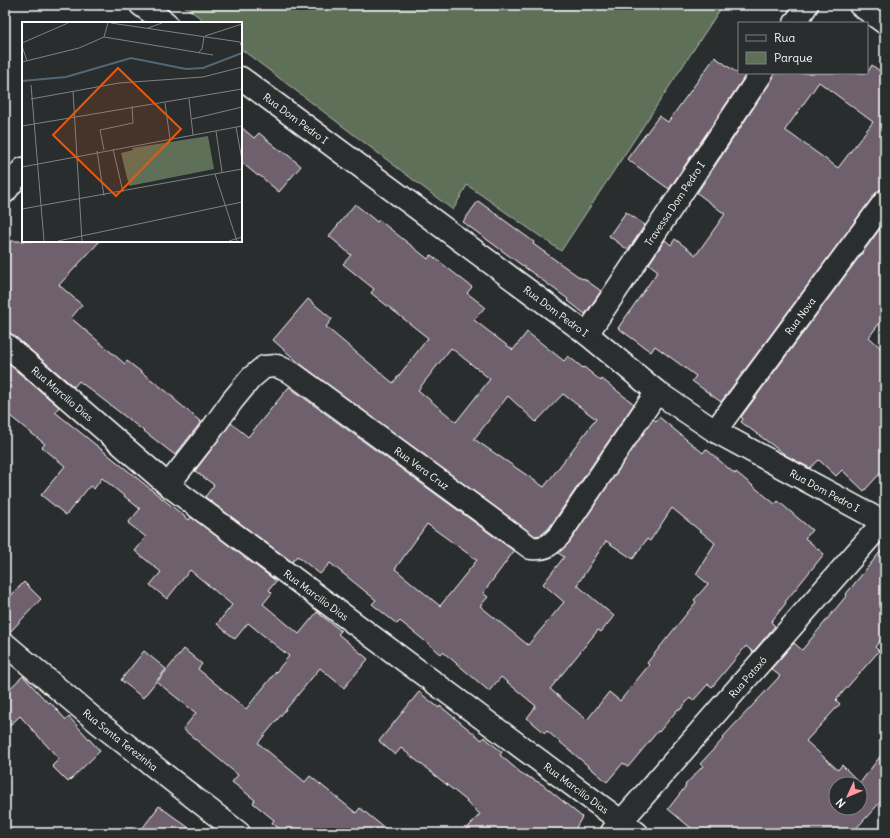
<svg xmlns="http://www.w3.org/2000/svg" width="890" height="838" font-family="Delius,sans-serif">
<rect width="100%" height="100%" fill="#2a2d2e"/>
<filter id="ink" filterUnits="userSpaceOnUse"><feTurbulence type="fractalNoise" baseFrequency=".025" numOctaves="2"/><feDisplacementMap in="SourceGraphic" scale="8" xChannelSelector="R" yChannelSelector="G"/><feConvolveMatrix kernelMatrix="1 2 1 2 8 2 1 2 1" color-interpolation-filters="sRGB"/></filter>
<g filter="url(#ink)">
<path fill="#5f7059" stroke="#afb8ac" d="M183,5H723L561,251L467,185L453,210L241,49V23H207Z"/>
<g fill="#6e606d" stroke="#fff" fill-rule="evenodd">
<path d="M715,57L737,73H747L669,189L627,159L659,116L668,122Z"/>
<path d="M872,65L885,75V189L880,190L875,194L721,402L692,381L696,376L655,346L651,352L618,328L658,271L649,264L665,240L671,245L675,239L696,255L725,214L697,193L772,80L774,73H867ZM819,82L873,122L838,168L785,130Z"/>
<path d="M241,127L254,138L259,133L282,152L283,151L301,166L279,192L259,175L258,176L241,162Z"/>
<path d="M478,201L534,242L533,244L582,279L583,278L601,291L585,314L567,300L568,299L463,222Z"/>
<path d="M355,204L377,222L379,220L428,259L431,255L472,287L467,293L485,307L474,320L513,350L527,332L564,361L568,356L583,368L584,367L601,381L602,379L634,404L549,528L541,535L535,536L299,363L273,340L308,299L332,319L326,327L393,383L428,338L371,293L374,289L343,264L351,255L329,236ZM451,348L490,379L456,422L418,390ZM563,394L596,419L544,487L474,439L508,396L536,422Z"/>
<path d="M626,212L645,225L628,250L609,236Z"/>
<path d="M885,222V316L869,337L885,352V468L864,491L842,470L836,476L819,460L810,468L787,456L741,422L743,419L741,417Z"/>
<path d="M5,241H100L59,285L82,305L71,318L125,364L127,361L166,391L174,398V399L201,422L175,455L79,381L74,387L13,335L8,332H5Z"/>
<path d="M5,361L59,407L55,412L189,520L191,517L276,581L269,590L272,593L263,604L299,634L317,612L341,631L338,634L368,659L344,688L320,668L258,743L305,782L310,776L356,813L360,808L391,833H285L272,823L274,820L253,803L255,800L232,782L238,775L183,729L196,713L157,682L184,649L202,664L198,669L246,709L289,656L248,623L235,639L217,624L232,605L190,570L167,599L150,585L161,572L135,551L146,537L128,523L140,509L102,478L94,489L90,486L66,515L41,495L65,466L42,447L45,444L5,412Z"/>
<path d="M289,387L514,551L483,593L488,597L480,606L528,645L564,602L543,584L564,557L558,553L569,543L653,419L656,421L659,417L703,453L706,449L735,474L736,472L775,504L778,501L812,530L805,538L824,554L785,602L786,603L771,622L775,626L753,652L746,646L712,687L708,684L693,701L690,698L680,710L678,709L659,732L658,731L628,767L623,763L607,782L547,731L545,733L527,718L536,706L501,677L489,691L443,652L441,654L400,621L397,624L372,604L376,600L330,563L320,574L297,556L292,562L205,497L214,485L195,471L231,423L248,437ZM672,508L715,543L696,574L708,584L694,600L696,602L647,663L649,665L620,701L609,692L587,720L550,689L598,630L601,632L614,616L577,585L606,541L633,559L647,539L650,541ZM427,524L477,560L440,606L395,569Z"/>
<path d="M885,546V635L875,647L879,651L836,700L840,704L806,741L838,770L842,765L860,783L885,750V797L852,833H697L668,809L686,786L685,785L703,766L700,764L724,738L723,737L780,676L771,669L794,643L802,650L847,595L846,594ZM836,784H860V808H836Z"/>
<path d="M24,582L41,599L9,633L5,632V602Z"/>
<path d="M144,651L166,669L143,698L121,680Z"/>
<path d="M23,676L48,703L50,702L66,720L69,717L100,751L68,782L52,766L59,759L20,716L5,730V693Z"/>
<path d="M419,692L439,708L440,706L482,740L484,737L502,752L500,755L521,773L542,784L582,817L573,833H463L480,814L466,802L467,801L401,748L395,755L379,741Z"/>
<path d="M159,806L196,833H139Z"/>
</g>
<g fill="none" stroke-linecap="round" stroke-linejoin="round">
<g stroke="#fff" stroke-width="25">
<g id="street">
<path d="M141,5L166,23"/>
<path d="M860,5L885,23"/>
<path d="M795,23L807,5"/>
<path id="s1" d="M241,78L587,334L657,392L715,431L885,523"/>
<path d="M5,192L23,169"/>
<path id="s2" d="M587,334L762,73"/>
<path id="s3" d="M5,344L168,485L637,833"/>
<path id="s4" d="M715,431L885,201"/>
<path id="s5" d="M168,485L212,429L232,401L251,378L264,367L277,366L292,373L531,548C546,549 549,546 559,536L657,392"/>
<path id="s6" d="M5,644L100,724L239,833"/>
<path id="s7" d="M612,832L885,520"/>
</g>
</g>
<use href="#street" stroke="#2a2d2e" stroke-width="22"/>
</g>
</g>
<g text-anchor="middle" stroke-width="3.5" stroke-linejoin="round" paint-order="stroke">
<g font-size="10" fill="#fff" stroke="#2a2d2e">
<text dy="4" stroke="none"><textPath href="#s1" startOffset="68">Rua Dom Pedro I</textPath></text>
<text dy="4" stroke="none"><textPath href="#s2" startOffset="157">Travessa Dom Pedro I</textPath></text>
<text dy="4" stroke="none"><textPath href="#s1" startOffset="392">Rua Dom Pedro I</textPath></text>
<text dy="4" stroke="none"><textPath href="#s4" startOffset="143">Rua Nova</textPath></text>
<text dy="4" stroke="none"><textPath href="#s3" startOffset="76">Rua Marcilio Dias</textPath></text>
<text dy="4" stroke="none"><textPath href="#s5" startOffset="343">Rua Vera Cruz</textPath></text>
<text dy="4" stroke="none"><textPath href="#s1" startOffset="716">Rua Dom Pedro I</textPath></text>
<text dy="4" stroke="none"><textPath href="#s3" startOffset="400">Rua Marcilio Dias</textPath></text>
<text dy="4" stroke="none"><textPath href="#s7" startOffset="206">Rua Pataxó</textPath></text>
<text dy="4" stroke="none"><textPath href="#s6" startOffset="150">Rua Santa Terezinha</textPath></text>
<text dy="4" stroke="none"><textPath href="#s3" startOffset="724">Rua Marcilio Dias</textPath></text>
</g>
</g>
<g transform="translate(22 22)">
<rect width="220" height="220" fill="#2a2d2e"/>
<path d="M186,114L192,147L107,164L99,131L111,128L110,126Z" fill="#5f7059"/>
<path fill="none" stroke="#526876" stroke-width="2" d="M0,59L44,55L109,36L164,47L181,46L220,31"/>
<path fill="none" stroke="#7f8182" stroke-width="1" d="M89,1L218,20L220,26M126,6L140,1M183,14L220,2M82,15L86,1M0,21L46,1M0,24L5,39M176,31L180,27L182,15M0,40L57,26L82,15L191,33M9,63L22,219M51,69L60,219M9,77L97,61L181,55L220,45M167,77L171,113M143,81L148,117M170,97L220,85M0,104L220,67M214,105L220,138M194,109L200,150M91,127L101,170M82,128L78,108L111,101L110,84M75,129L82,174M0,145L220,104M193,152L215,219M0,187L220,147M36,219L220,180M207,219L220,215"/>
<path fill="#e8590c" fill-opacity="0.15" stroke="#e8590c" stroke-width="2" d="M96,46L159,107L94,174L31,113Z"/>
<rect width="220" height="220" fill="none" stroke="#fff" stroke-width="2"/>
</g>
<rect width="890" height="838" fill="none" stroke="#2a2d2e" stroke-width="20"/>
<rect x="10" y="10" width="870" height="818" fill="none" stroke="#fff" stroke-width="1.5" filter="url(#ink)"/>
<rect x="738" y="22" width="130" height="52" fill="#2a2d2e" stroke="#7f8182"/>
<rect x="746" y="35" width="20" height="6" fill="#2a2d2e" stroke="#7f8182"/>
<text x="774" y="42" font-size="12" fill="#ffffff">Rua</text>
<rect x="746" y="52" width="20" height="12" fill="#5f7059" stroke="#7f8182"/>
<text x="774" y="62" font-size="12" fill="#ffffff">Parque</text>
<g transform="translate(848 796) rotate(226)"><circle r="19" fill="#2a2d2e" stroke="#7f8182"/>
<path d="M0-3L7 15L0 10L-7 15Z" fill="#ff9aa2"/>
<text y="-6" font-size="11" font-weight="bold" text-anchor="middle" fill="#ffffff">N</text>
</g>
</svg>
